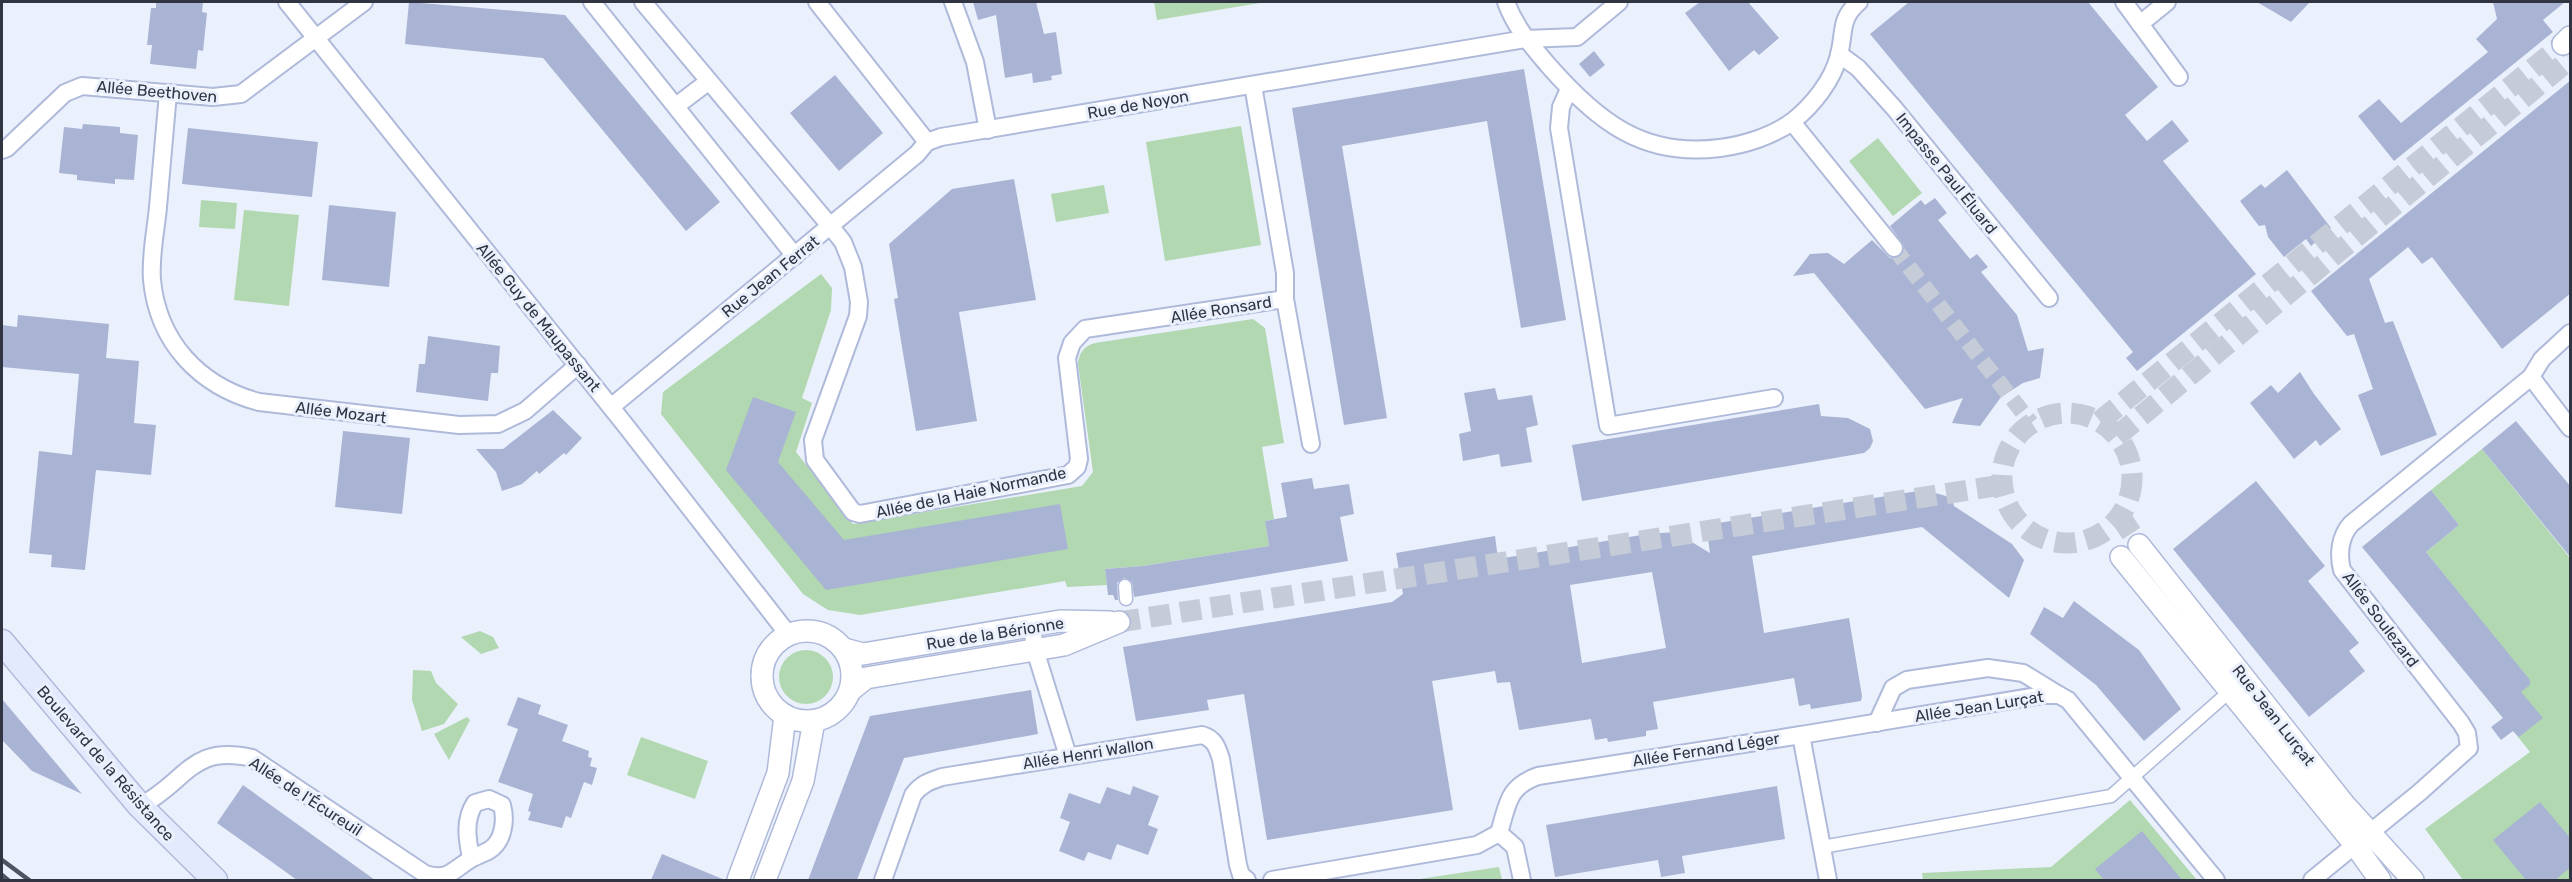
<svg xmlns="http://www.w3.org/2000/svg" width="2572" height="882" font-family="Rubik,sans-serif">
<rect width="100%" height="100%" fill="#ebf0fd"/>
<g fill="#b1d8b1">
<path d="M1154,2H1259L1260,3L1157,20Z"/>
<path d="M1241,126L1261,245L1165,261L1146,142Z"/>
<path d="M1878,138L1922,193L1893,216L1849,161Z"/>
<path d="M1104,185L1109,213L1056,222L1051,194Z"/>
<path d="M201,200L237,203L235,229L199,227Z"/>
<path d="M244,210L299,215L289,306L234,300Z"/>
<path d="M821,274L832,288L831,310L802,398L812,403L796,452L853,524L1082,486L1093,472L1078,364C1079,353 1084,346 1095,343L1253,319L1265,328L1284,443L1262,447L1274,519L1265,521L1269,546L1143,566L1105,569L1107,585L1067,587L1065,581L860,615L828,610L803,594L661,414L663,392Z"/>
<path d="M2482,449L2570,558V880H2463L2425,829L2530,752L2495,708L2529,680L2426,552L2459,525L2431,490Z"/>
<path d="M480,631L493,637L499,648L481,654L461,637Z"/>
<circle cx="806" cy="677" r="27"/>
<path d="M413,670L431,671L436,683L458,704L444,724L422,731L412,700Z"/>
<path d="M467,717L470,720L449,760L434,734Z"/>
<path d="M641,737L708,761L695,799L627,775Z"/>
<path d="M2130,800L2197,880H1923L1922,873L2051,867Z"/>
<path d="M1499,867L1502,880H1413Z"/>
</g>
<g fill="#a9b4d4" fill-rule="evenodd">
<path d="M156,2H203L202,12L207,13L203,51L198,50L196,69L150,64L152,45H147L151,8H156Z"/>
<path d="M409,2L565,15L720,202L686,231L543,58L405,44Z"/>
<path d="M973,2H1036L1044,34L1056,32L1062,74L1051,76L1052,80L1033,83L1032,73L1005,78L996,15L978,20Z"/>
<path d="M1700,2H1748L1779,38L1759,55L1754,50L1729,71L1685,13Z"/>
<path d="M1909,2H2088L2158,87L2125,115L2147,141L2172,120L2189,141L2163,161L2256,274L2137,371L2126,358L2133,352L1870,34Z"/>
<path d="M2257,2H2310L2291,22Z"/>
<path d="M2493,2H2565L2543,20L2553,32L2394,161L2358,116L2379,99L2401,123L2488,52L2476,39L2497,19Z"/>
<path d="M1594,51L1605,65L1590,77L1579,64Z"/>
<path d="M1524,69L1566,320L1521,328L1487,121L1342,146L1387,418L1344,425L1292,108Z"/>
<path d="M835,75L883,133L839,171L790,113Z"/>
<path d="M2571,80V293L2502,349L2432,257L2422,264L2408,247L2369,279L2385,323L2393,321L2437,435L2381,456L2358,395L2373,389L2354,334L2347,336L2311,291Z"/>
<path d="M83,124L120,127V133L138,135L134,180L115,179V184L77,180V175L59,173L64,127L82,129Z"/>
<path d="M188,128L318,142L312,197L182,184Z"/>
<path d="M2287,170L2331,228L2311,246L2306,239L2284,257L2268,237L2265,225L2259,226L2240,201L2261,184L2265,188Z"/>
<path d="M1014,179L1036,300L959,312L977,421L916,431L894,299L898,298L889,244L952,189Z"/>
<path d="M1935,198L1947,213L1938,220L1970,259L1977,254L1988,267L1981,272L2017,315L2028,351L2044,348L2040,378L2023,383L2001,397L1980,426L1952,423L1963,398L1925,409L1814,273L1793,276L1810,254L1828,253L1844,264L1872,240L1890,258L1900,256L1904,246L1890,226L1921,200L1925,205Z"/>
<path d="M329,205L396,212L389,287L322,280Z"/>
<path d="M18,315L109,324L106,358L139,361L134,423L156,425L151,475L96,470L85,570L51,567L52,555L29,553L39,451L72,455L79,374L2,367V325L17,327Z"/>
<path d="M428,336L500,346L498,373H491L488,401L416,392L419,364H425Z"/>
<path d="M2300,372L2314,394L2341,429L2320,446L2316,440L2294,459L2250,403L2271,385L2278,393Z"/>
<path d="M1495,388L1498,400L1532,395L1538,425L1526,428L1532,462L1501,467L1499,454L1463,461L1459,434L1471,431L1464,393Z"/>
<path d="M753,397L796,412L778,462L844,540L1060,504L1068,549L826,590L726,470Z"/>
<path d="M1819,404L1821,416L1848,418L1870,429L1873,441L1870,448L1864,453L1582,501L1572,445Z"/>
<path d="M553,410L582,438L566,455L564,453L539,474L537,471L522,484L502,491L496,472L476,449H503Z"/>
<path d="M2516,421L2571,487V558L2482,449Z"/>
<path d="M343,431L410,438L402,514L335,507Z"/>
<path d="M1312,478L1314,489L1349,484L1354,514L1340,517L1348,561L1134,597L1132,582L1124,578L1117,583L1118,600H1115L1113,595H1108L1105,569L1143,566L1269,546L1265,521L1287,517L1281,483Z"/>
<path d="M2256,481L2325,566L2308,581L2359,643L2349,651L2365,671L2309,717L2173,549Z"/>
<path d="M1924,490L1946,496L1953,502L1954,506L2012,544L2024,560L2009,598L1922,527L1752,556L1764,633L1849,618L1862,696L1861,701L1811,709L1810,704L1799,706L1794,678L1653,702L1658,729L1646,731V736L1608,742L1607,738L1595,740L1591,719L1519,730L1510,682L1497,683L1495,671L1432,681L1453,810L1267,840L1244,694L1207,700L1209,710L1136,721L1123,647L1392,602L1403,594L1396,553L1495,536L1498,559L1647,534L1675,532L1710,553L1706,525ZM1652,572L1666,648L1582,663L1570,585Z"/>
<path d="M2431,490L2459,525L2426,552L2530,680V685L2521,692L2543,718L2519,737L2513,731L2501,740L2491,727L2503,718L2362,547Z"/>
<path d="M2074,601L2139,650L2181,709L2144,741L2096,685L2030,634L2044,607L2063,618Z"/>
<path d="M1031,690L1038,734L904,758L857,880H808L870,716Z"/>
<path d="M518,697L541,705L538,714L568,725L562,741L589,751L588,757L592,758L590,766L597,768L592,785L584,782L571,818L566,816L562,828L528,820L531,812L528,811L533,794L498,782L518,729L507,725Z"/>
<path d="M2,699L82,794L32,771L2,740Z"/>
<path d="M243,785L375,880H297L217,823Z"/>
<path d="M1133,786L1159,796L1148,825L1158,829L1148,855L1117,844L1111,860L1088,852L1084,861L1059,851L1070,822L1060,818L1069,793L1100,804L1107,787L1130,795Z"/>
<path d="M1777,786L1785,839L1682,856L1685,873L1661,877L1658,860L1555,877L1546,825Z"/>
<path d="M2540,802L2571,839V867L2555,880H2526L2493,840Z"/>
<path d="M2142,831L2182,880H2104L2095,869Z"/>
<path d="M662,854L725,880H651Z"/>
</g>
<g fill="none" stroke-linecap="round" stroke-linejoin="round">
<path stroke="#c6cbd8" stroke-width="16" stroke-dasharray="16 8" stroke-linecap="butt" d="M1894,248L2031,423"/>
<g stroke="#c6cbd8" stroke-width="21" stroke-dasharray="21 10" stroke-linecap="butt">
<circle cx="2067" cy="478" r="65"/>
<path d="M2100,421L2563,44"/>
<path d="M2117,436L2570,59"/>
<path d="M2120,516L2139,545"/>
<path d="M1119,622L2002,485"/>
</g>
<g stroke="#afbada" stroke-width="15">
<g id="pedestrian">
<path d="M1125,586L1126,599"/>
<path d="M1822,847L2111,796L2229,692"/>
</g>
</g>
<g stroke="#afbada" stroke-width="20">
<g id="minor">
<path d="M287,2L626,426L788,634"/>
<path d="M592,2L795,256"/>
<path d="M643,2L831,227L843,242L853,267L859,302L858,316L813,440L815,460L853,512L860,514L1068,475L1077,467L1079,459L1067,358L1072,343L1085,329L1285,299"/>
<path d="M817,2L927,142"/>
<path d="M953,2L975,62L988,130"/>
<path d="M1506,2C1515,27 1531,45 1548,65C1597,121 1643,158 1720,148C1744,145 1773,136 1793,121C1813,105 1833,80 1839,55C1845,32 1839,19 1859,2"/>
<path d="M2124,2L2179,77"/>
<path d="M2140,24L2167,2"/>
<path d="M1839,54L1858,68L1894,108L2049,298"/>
<path d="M1253,85L1285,273V299L1311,444"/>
<path d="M1569,89L1561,107L1559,128L1608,426L1774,398"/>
<path d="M168,93C165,131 161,169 158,207C156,230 150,256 152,280C158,342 199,386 259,402L459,425L498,424L525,411L578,365"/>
<path d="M676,106L709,81"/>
<path d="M1792,122L1894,248"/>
<path d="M927,142L941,137L1525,39L1577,37L1619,2"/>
<path d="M2,150L7,148L65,93L82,86L213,97L241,94L364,2"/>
<path d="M2531,377L2570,428"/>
<path d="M611,407L917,154L927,142"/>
<path d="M1032,626L1035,650L1068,756"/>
<path d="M1877,723L1893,688L1907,680L1988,668L2023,673L2059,695"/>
<path d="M1801,735L2043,695H2059L2068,700L2216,880"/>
<path d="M140,806C187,782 190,744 252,758L425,874C449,881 451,871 471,859C476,856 482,854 488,851C504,842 506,820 502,805L489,799L475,803C464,820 467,838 471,858"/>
<path d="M1499,833C1508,804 1507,787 1538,776L1801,735L1828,880"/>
<path d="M1499,833L1515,847L1522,880"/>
<path d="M883,880L913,795C921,784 930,781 942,777L1202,735C1215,739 1217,747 1221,759L1238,865L1241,875L1247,880"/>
<path d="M1272,880L1477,845L1499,833"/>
<path d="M2312,880L2420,792L2469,748L2467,733L2461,723L2342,570C2338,554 2340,536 2351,524L2531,377L2542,359L2570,333"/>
</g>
</g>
<g stroke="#afbada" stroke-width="24">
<g id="tertiary">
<path d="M2563,44L2570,37"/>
<path d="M2139,545L2344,804L2413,880"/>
<path d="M2121,557L2355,845L2380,880"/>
<circle cx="807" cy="676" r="45"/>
<path d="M844,649L863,654L1060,621L1110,622"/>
<path d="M851,690L866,678L1064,645L1119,622"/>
<path d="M738,880L778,773L785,716"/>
<path d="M765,880L803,781L814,721"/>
</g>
</g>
<g stroke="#afbada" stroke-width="27">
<path id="secondary" d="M2,642L140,806L215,880"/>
</g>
<use href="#pedestrian" stroke="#fff" stroke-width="12"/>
<use href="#minor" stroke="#fff" stroke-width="16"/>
<use href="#tertiary" stroke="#fff" stroke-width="21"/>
<use href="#secondary" stroke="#e4eafe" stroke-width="24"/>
<g stroke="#505461" stroke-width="4.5">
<path d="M2,860L29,880"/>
<path d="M2,875L8,880"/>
</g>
</g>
<g text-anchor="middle" stroke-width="6" stroke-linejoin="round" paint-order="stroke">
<g font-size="16" fill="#313542" stroke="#ebf0fd">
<text transform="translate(157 91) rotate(5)" y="6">Allée Beethoven</text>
<text transform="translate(1138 104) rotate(-10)" y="6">Rue de Noyon</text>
<text transform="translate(1947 173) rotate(51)" y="6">Impasse Paul Éluard</text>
<text transform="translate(770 276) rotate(-39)" y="6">Rue Jean Ferrat</text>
<text transform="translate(1221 309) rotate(-9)" y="6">Allée Ronsard</text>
<text transform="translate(539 317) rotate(51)" y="6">Allée Guy de Maupassant</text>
<text transform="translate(341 412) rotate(7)" y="6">Allée Mozart</text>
<text transform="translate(971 492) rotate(-12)" y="6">Allée de la Haie Normande</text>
<text transform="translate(2381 619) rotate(53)" y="6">Allée Soulezard</text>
<text transform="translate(995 633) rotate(-9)" y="6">Rue de la Bérionne</text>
<text transform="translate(1979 706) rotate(-9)" y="6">Allée Jean Lurçat</text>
<text transform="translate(2274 715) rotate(52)" y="6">Rue Jean Lurçat</text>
<text transform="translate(1706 749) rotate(-9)" y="6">Allée Fernand Léger</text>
<text transform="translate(1088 753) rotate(-9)" y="6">Allée Henri Wallon</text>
<text transform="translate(106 763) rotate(49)" y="6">Boulevard de la Résistance</text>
<text transform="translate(306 796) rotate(33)" y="6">Allée de l'Écureuil</text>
</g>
</g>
<rect width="2572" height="882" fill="none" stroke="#313542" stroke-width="6"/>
</svg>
